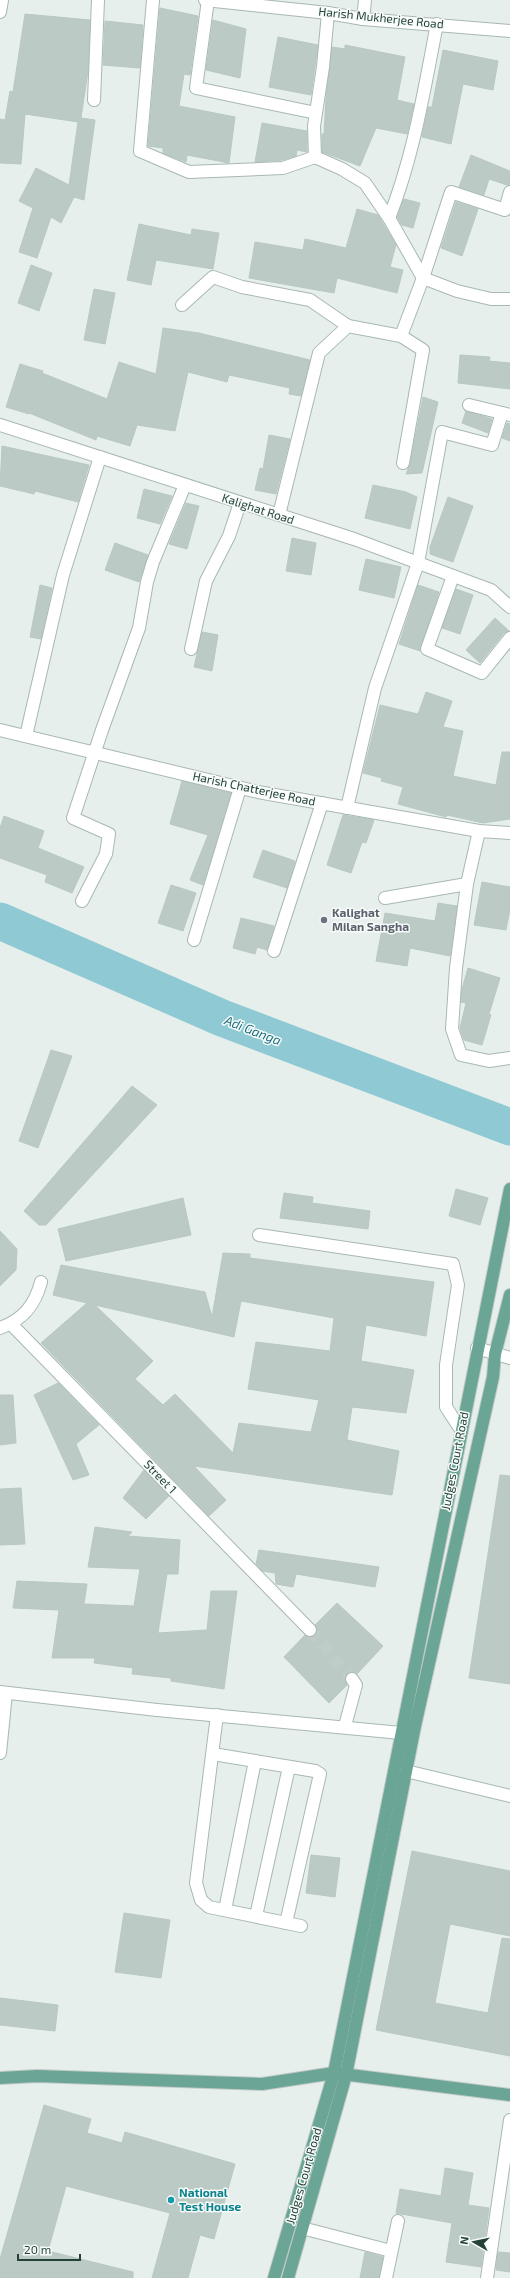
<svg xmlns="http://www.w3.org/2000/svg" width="510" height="2278" font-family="'Exo 2',sans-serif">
<rect width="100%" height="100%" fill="#e6efeb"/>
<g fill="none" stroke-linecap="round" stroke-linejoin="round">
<path stroke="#8ec9d4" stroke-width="37" d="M0,921L222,1018L510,1127"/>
</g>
<g fill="#bbcac4" stroke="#b8c9c2" fill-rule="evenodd">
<path d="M160,8L198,16L190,75L184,74L179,106L235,117L229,163L187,155L186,162L163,153V148L148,146Z"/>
<path d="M25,14L90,20L88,71L81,118L95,120L84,200L74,197L61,223L51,217L37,258L19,252L33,208L19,201L36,168L69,185L78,122L25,114L21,164L0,163V119L5,120L10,91L13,92Z"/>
<path d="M213,20L246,29L240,78L206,70Z"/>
<path d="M105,21L143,25L140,68L103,65Z"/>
<path d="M278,37L318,45L311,95L269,87Z"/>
<path d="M345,45L405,57L397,100L414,104L407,134L376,128L360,166L322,152V134H324L326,98L332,47L345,49Z"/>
<path d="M443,50L498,61L493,90L463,84L451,144L422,137L428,107H432Z"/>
<path d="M262,123L307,131V152L297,150L296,156L283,160L255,162Z"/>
<path d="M471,155L510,171V185H507L489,179L484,195L459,187Z"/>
<path d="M404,199L420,203L413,228L402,225L397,217Z"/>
<path d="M456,202L478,209L462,256L441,248Z"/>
<path d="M357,209L378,215L396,245L390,267L403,270L397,293L337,278L334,293L249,278L255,242L303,250L305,239L346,248Z"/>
<path d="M139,224L191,235L192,229L219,233L213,269L156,260L151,285L127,280Z"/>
<path d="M31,265L52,273L39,311L18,303Z"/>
<path d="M94,289L115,293L105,344L84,340Z"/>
<path d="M163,328L199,333L310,360L301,396L289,394L290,388L229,375L227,382L188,372L175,431L137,425L130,446L97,436L96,440L29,413V414L6,407L20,364L43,371L42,373L107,399L119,362L156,374Z"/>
<path d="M460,355L490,357L489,361L510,363V389L458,383Z"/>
<path d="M423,397L438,402L422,473L406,474L410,464Z"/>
<path d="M466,411L492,419L488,433L462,423Z"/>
<path d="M507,423L510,424V441L502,438Z"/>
<path d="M269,435L290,439L276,494L255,490L260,468L263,469Z"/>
<path d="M2,446L89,465L78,502L35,491L34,494L0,486Z"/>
<path d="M373,485L406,492L417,497L410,529L365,518Z"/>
<path d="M144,489L172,496L160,524L137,518Z"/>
<path d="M448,497L473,506L453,562L430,554V547Z"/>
<path d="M186,503L199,506L187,549L169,544Z"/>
<path d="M292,538L316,543L311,575L286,571Z"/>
<path d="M115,543L148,555L139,582L105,570Z"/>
<path d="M366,559L401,567L394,598L359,590Z"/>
<path d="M40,585L52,588L41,639L30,637Z"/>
<path d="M418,585L439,592L420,651L399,644Z"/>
<path d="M456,589L473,595L460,634L442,628Z"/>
<path d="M495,618L509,631L504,633L480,663L466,650Z"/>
<path d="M202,632L218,635L212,671L194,667Z"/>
<path d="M426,692L452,701L443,727L463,731L453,776L496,785L502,752H510V819L483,823L447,815L446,817L398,804L403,787L381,781L382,778L363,773L380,705L418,714Z"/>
<path d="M182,781L231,793L203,885L190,880L208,835L170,824Z"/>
<path d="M343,815L374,820L366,843L362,842L351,873L327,865Z"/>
<path d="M4,816L44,831L38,848L84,867L72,893L45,882L47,875L0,858V828Z"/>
<path d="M263,850L295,861L287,888L253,877Z"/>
<path d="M482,882L510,887V909L506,930L474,925Z"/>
<path d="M171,885L196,893L183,931L158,923Z"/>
<path d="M438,903L457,906L450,956L410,948L407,966L376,961L385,913L435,921Z"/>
<path d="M241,918L274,926L267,950L257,947L255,954L233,948Z"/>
<path d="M468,968L500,978L489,1014L491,1015L482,1045L464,1040L460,1028L466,1003L461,1002L462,989Z"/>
<path d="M51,1050L72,1056L38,1148L19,1141Z"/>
<path d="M132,1086L157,1105L46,1225H39L24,1211Z"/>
<path d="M456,1189L488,1198L480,1225L449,1216Z"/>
<path d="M284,1193L313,1197L312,1203L370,1211L368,1229L280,1218Z"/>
<path d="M183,1198L191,1235L66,1261L58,1229Z"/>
<path d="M0,1231L17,1249L16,1270L0,1286Z"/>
<path d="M223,1253L250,1254V1258L434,1282L426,1336L366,1325L361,1361L414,1370L406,1413L352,1407L347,1440L399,1451L392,1495L194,1466L226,1500L209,1516L41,1343L87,1303L53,1295L61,1265L205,1292L212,1317ZM241,1301L334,1318L330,1351L256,1342L248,1389L319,1400L311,1432L239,1423L233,1453L175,1394L163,1405L135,1379L153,1361L95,1305L234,1337Z"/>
<path d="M58,1383L99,1425L76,1444L89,1475L73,1480L34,1395Z"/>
<path d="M0,1395H13L16,1443L0,1445Z"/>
<path d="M144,1470L169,1496L146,1519L123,1498Z"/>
<path d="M500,1475L510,1476V1684L469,1678Z"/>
<path d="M21,1488L25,1544L0,1545V1489Z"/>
<path d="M95,1527L132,1532L128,1536L180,1540L178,1574H167L158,1633L207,1630L211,1591H237L224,1689L171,1681V1678L132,1674L133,1668L94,1663L95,1658H52L59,1610L13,1608L17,1581L87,1584L84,1604L134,1606L140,1569L88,1567Z"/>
<path d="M259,1550L379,1567L375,1587L296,1574L293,1587L276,1584L275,1573L262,1571L256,1564Z"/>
<path d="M337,1603L383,1646L357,1674L352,1672L348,1673L345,1679L347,1685L329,1703L284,1657L305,1635L311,1637L315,1635L317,1629L315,1625Z"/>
<path d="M412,1851L510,1871V1936L450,1924L435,2003L488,2013L502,1938L510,1939V2056L376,2030Z"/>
<path d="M311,1855L340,1858L335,1897L306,1893Z"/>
<path d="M124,1913L170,1920L161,1978L115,1972Z"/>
<path d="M0,1998L58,2005L55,2031L0,2025Z"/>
<path d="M44,2105L91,2119L87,2133L122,2143L125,2132L235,2164L214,2239L200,2235L188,2278H152L170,2213L66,2186L48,2251L133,2272V2278H0V2259Z"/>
<path d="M445,2168L473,2173L468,2205L489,2208L481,2267L446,2262L452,2223L396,2213L400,2189L441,2196Z"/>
<path d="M365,2252L383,2257L379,2278H360Z"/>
<path d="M498,2252L510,2253V2272L496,2270Z"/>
</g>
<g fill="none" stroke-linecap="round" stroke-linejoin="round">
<path stroke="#bfccc8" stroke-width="12" stroke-dasharray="12 6" stroke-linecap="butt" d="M310,1630L352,1679"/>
<g stroke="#a8b8b2" stroke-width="14">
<g id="minor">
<path d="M153,0L140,151L189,172L283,168L315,157"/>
<path d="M205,0L328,13L363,19L510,31"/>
<path d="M208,0L196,88L316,113"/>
<path d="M0,12L2,0"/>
<path d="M328,13L323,67L314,126L315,157L342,169L365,183L389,218L423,278L457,291L491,299H510"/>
<path d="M363,19L365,0"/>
<path d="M94,100L98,0"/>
<path d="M389,218C414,155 424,90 437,24"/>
<path d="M182,305L213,277L242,287L310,300L348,326L401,336L423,350L403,463"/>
<path d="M401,336L423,278L451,192L505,210L510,192"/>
<path d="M469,405L510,415"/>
<path d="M0,425L354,539L491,590L510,607"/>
<path d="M279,515L319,353L348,326"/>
<path d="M453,576L427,649L482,673L510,638"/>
<path d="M191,649L206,581L229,536L240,503"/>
<path d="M0,730L258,792L479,831L510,833"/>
<path d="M26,736L63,575L100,457"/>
<path d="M347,808L375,688L418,563L442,432L492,445L502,413"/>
<path d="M479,831L467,884L456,968L452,1029L461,1055L489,1061L510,1058"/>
<path d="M385,898L467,884"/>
<path d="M82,901L106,854L109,834L73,818L102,730L139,628L147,582L153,562L185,485"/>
<path d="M194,940L240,788"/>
<path d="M274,951L322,803"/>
<path d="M259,1235L453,1264L458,1285L446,1365V1407L461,1430"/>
<path d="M11,1324L310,1630"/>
<path d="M0,1328C23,1320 35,1305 41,1282"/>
<path d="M477,1348L510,1358"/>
<path d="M0,1692L157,1710L401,1733"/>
<path d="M217,1715L196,1883L201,1900L209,1907L301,1926"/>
<path d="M345,1726L356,1685L352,1679"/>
<path d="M0,1753L6,1693"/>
<path d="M213,1754L315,1771L320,1774L286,1923"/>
<path d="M406,1771L510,1796"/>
<path d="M225,1910L255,1761"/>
<path d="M256,1916L289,1767"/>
<path d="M302,2228L391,2251"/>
<path d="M386,2278L398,2221"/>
<path d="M487,2278L510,2120"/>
</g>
</g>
<g stroke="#c2cac8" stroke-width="14">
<g id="major">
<path d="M0,2078L37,2076L262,2084L334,2073L510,2095"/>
<path d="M274,2278L334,2073L510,1189"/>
<path d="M288,2278L346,2075L415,1726L493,1377L495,1354L510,1295"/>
</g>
</g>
<use href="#minor" stroke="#fff" stroke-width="12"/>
<use href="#major" stroke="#6aa596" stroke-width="12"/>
</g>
<circle fill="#6b7280" stroke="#f7fbf9" stroke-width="1.5" cx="324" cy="920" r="4"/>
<circle fill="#0f9aa8" stroke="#f7fbf9" stroke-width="1.5" cx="171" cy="2200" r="4"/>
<g text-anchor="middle" stroke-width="3" stroke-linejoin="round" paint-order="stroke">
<g font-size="12" fill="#24423a" stroke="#f7fbf9">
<text transform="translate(381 18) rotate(6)" y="4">Harish Mukherjee Road</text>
<text transform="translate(258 509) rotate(18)" y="4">Kalighat Road</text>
<text transform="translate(254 789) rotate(12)" y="4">Harish Chatterjee Road</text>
<text transform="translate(455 1461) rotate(-79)" y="4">Judges Court Road</text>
<text transform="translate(160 1477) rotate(46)" y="4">Street 1</text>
<text transform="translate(304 2176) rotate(-74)" y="4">Judges Court Road</text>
</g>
<g font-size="12" font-weight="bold" fill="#5b616d" stroke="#f7fbf9" text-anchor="start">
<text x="332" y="917">Kalighat<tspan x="332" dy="14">Milan Sangha</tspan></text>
</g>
<g font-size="12" font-weight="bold" fill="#0d838f" stroke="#f7fbf9" text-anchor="start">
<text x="179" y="2197">National<tspan x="179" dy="14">Test House</tspan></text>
</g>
<g font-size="13" font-style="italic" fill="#1c6f80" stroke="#f7fbf9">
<text transform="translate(253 1030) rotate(21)" y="5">Adi Ganga</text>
</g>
</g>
<g transform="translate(474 2242) rotate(279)" stroke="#f7fbf9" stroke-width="3" paint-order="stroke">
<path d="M0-3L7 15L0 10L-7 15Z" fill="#24423a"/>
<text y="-6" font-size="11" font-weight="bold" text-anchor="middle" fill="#24423a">N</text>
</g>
<path d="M18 2254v6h62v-6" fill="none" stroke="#24423a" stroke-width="2"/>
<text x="24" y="2254" font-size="12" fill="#24423a" stroke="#f7fbf9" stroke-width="3" paint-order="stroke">20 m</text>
</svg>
